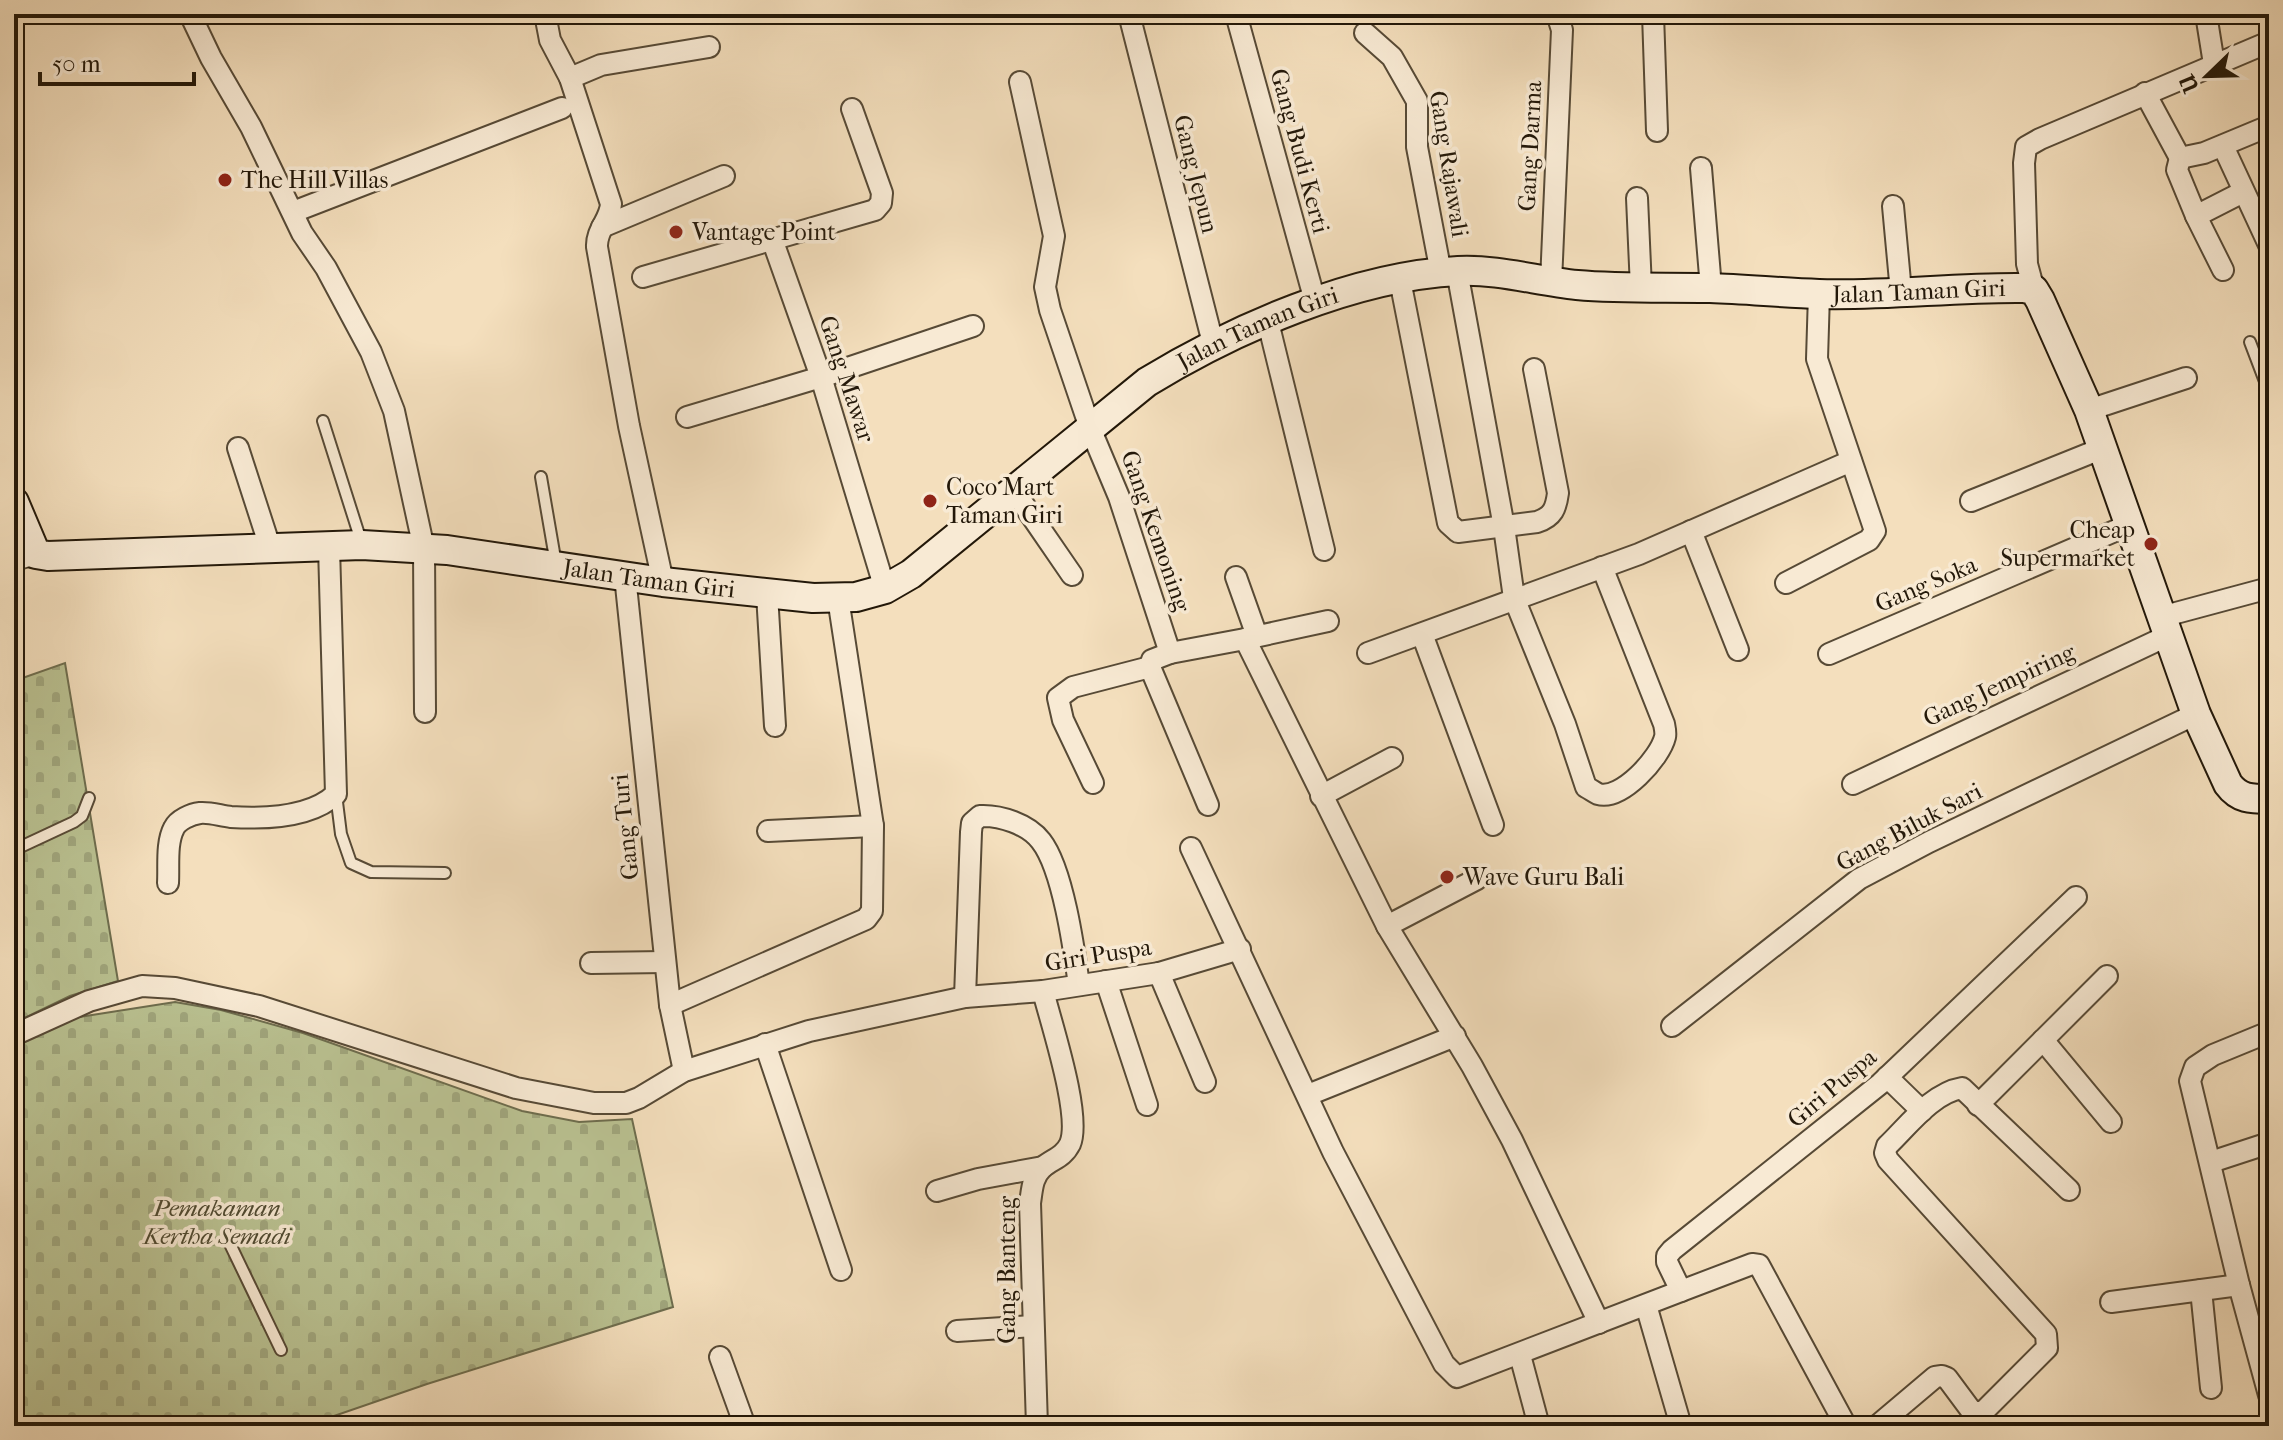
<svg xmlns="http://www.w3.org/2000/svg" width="2283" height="1440" font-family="'IM FELL French Canon',serif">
<defs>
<pattern id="cemetery-stones" width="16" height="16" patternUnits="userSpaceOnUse" patternTransform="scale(2)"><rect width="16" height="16" fill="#bac292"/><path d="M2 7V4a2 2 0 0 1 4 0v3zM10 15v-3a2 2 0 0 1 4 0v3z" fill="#a0a67d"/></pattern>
</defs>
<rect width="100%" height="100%" fill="#f4dfbd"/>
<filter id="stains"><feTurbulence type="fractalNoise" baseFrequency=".0025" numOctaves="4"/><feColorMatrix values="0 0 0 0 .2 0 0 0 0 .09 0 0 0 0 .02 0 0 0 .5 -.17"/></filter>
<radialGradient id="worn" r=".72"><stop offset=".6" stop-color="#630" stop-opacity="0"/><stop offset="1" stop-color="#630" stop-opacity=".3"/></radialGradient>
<g fill="url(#cemetery-stones)" stroke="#6e6d4e" stroke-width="2">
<path d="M65,663L118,981L70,996L14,1023V681Z"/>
<path d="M175,1002L221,1010L303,1033L522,1111L579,1122L632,1119L673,1307L427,1384L305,1426H14V1046L73,1018Z"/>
</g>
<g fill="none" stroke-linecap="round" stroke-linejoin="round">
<g stroke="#574a36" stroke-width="14">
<g id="lane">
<path d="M2250,342L2269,392"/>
<path d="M323,421L362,544"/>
<path d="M541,477L556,564"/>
<path d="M336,794L341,834L351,863L371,872L445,873"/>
<path d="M14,850L74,822L82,816L89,798"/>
<path d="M230,1244L281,1350"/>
</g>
</g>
<g stroke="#574a36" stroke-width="24">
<g id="street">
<path d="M190,14L211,58L251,127L302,233L326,268L371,352L394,411L424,549L425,712"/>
<path d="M545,14L550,40L570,78L611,204C610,220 596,230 597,247L629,426L663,582"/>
<path d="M1129,14L1214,347"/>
<path d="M1236,14L1315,301"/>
<path d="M1653,14L1657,131"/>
<path d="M2206,14L2214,64"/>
<path d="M1365,33L1392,57L1417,101V147L1441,273"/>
<path d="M570,78L601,65L709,47"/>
<path d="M1020,82L1054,236L1045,287L1050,310L1090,428L1119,497L1170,653"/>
<path d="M2145,93L2180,158L2204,153L2269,126"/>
<path d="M2223,146L2269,245"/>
<path d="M2180,158L2177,170L2196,216L2243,192"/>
<path d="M1701,168L1711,288"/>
<path d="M1637,198L1641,288"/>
<path d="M1893,206L1901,292"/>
<path d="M293,212L562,108"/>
<path d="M2196,216L2223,270"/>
<path d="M602,227L724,176"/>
<path d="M772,239L821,377L885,589"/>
<path d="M1457,271L1504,527L1514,598L1565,724L1586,787C1590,789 1594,792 1598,794C1621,801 1660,758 1665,737C1666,733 1665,729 1664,724L1602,567"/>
<path d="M643,277L875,210L881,203L882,193L852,109"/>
<path d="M1400,280L1448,523L1458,532L1537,522C1553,517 1556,508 1558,493L1534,369"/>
<path d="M1551,282L1562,30L1557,14"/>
<path d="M2034,290L2027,264L2024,163L2026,147L2040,139L2269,42"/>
<path d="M1268,322L1324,550"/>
<path d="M2089,410L2186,378"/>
<path d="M687,417L821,377L973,326"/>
<path d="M238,448L270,547"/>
<path d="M1015,492L1072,575"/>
<path d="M1971,501L2103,448"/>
<path d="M1691,531L1738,650"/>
<path d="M14,560L36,554"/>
<path d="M625,576L670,1005L684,1071"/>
<path d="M1236,577L1257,636"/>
<path d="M1786,583L1869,540L1875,531L1817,359L1819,294"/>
<path d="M767,594L775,726"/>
<path d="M2161,617L2269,588"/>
<path d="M1422,634L1493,825"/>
<path d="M1245,639L1328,621"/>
<path d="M1368,653L1639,554L1851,461"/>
<path d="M1829,654L2131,524"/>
<path d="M1093,783L1063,720L1058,698L1073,687L1150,667"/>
<path d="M1853,784L2167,636"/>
<path d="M1321,796L1392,758"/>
<path d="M1208,805L1150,667L1152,660L1170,653L1245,639L1387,926L1472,1066L1512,1140L1599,1323"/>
<path d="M768,831L873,826"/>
<path d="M1191,848L1333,1152L1444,1364L1457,1377L1681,1291L1667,1262V1256L1672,1250L1880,1084L2076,897"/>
<path d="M168,883C169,866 166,843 174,828C178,820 191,814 200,813C210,812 221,816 231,817C265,819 311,818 336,794L329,547"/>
<path d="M1387,926L1477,879"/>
<path d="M591,963L665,962"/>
<path d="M1159,973L1205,1082"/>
<path d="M1106,981L1147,1105"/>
<path d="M965,997L971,832L972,823L980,816C1000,815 1028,824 1041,841C1063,869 1074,949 1079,985"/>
<path d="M670,1005L866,919L872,911L873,826L838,598"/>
<path d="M1672,1026L1859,879L1929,842L2196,714"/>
<path d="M2269,1032L2213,1055L2195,1067L2190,1081L2239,1285L2269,1395"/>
<path d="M14,1035L89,1001L142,986L175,988L259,1006L516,1088L594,1103H626L639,1098L684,1071L809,1031L965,997L1043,991L1159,973L1240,949"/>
<path d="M2043,1040L2111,1122"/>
<path d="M765,1044L841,1270"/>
<path d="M1887,1077L1922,1111"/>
<path d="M1308,1095L1455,1036"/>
<path d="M1978,1105L2107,976"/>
<path d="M2211,1162L2269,1143"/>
<path d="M937,1191L978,1179L1043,1167"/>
<path d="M2201,1290L2211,1388"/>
<path d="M1681,1291L1752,1264L1759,1265L1846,1426"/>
<path d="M2111,1302L2239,1285"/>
<path d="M1646,1305L1681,1426"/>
<path d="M957,1331L1033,1326"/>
<path d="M1520,1355L1539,1426"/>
<path d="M720,1357L745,1426"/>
<path d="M1037,1426L1030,1203C1032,1191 1032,1177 1042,1168C1052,1159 1063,1158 1070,1144C1082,1116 1051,1023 1043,991"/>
<path d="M1877,1426L1935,1377L1942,1376L1947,1378L1973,1413L1984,1411L2047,1348L2046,1334L1888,1160L1885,1153L1887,1146C1908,1126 1932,1093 1962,1088L2069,1190"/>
</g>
</g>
<g stroke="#231809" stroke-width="32">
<g id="secondary">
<path id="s1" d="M14,502L36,554L48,556L362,545L447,550L663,582L813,598L856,597L885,589L911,574L1147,382C1234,329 1354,276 1458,271C1498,269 1537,281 1577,285C1622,289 1666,287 1710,288C1746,289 1783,293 1819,294C1887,296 1956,287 2024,288L2034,290L2040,300L2089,410L2196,714L2228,784C2239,799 2251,799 2269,799"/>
</g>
</g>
<use href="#lane" stroke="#f8ead4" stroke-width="10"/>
<use href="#street" stroke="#f8ead4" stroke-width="20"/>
<use href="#secondary" stroke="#f8ead4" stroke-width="28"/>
</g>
<g fill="#8f2418" stroke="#f8ead4" stroke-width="3">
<circle cx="225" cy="180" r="8"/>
<circle cx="676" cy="232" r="8"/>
<circle cx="930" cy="501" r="8"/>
<circle cx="2151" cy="544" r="8"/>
<circle cx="1447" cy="877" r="8"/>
</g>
<g text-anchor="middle" stroke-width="7" stroke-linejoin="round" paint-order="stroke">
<g font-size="24" fill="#231809" stroke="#f8ead4">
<text transform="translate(1530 146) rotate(-87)" y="8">Gang Darma</text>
<text transform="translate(1300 151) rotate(75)" y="8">Gang Budi Kerti</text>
<text transform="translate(1449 164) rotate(81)" y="8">Gang Rajawali</text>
<text transform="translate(1196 174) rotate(76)" y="8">Gang Jepun</text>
<text dy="8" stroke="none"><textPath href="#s1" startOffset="2040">Jalan Taman Giri</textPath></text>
<text dy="8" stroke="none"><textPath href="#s1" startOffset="1368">Jalan Taman Giri</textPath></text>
<text transform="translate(847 379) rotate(72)" y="8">Gang Mawar</text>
<text transform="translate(1156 531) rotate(71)" y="8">Gang Kemoning</text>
<text dy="8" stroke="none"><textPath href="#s1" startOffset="672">Jalan Taman Giri</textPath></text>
<text transform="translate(1926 584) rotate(-23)" y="8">Gang Soka</text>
<text transform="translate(1999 685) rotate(-25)" y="8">Gang Jempiring</text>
<text transform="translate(625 827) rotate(-96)" y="8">Gang Turi</text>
<text transform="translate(1909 827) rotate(-28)" y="8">Gang Biluk Sari</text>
<text transform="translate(1098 955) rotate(-9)" y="8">Giri Puspa</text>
<text transform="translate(1832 1088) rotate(-40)" y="8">Giri Puspa</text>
<text transform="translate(1007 1270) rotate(-90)" y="8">Gang Banteng</text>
</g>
<g font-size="24" fill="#231809" stroke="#f8ead4" text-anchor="start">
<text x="241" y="188">The Hill Villas</text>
<text x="692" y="240">Vantage Point</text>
<text x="946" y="495">Coco Mart<tspan x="946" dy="28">Taman Giri</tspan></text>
<text x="2135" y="538" text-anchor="end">Cheap<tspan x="2135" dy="28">Supermarket</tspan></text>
<text x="1463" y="885">Wave Guru Bali</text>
</g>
<g font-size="24" font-style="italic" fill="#504b32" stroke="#f8ead4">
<text x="217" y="1216">Pemakaman<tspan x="217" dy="28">Kertha Semadi</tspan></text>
</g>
</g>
<rect width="2283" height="1440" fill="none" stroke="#f4dfbd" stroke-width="48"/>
<rect x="16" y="16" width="2251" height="1408" fill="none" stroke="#231809" stroke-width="4"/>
<rect x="24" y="24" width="2235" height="1392" fill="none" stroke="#231809" stroke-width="2"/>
<g transform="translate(2207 76) rotate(247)" stroke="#f8ead4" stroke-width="6" paint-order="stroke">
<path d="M0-6L14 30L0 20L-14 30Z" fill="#231809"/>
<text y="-12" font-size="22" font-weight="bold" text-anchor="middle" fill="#231809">U</text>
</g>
<path d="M40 72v12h154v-12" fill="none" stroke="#231809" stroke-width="4"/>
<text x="52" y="72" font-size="24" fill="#231809" stroke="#f8ead4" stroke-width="6" paint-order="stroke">50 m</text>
<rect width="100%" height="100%" filter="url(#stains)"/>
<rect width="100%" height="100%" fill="url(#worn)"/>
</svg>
